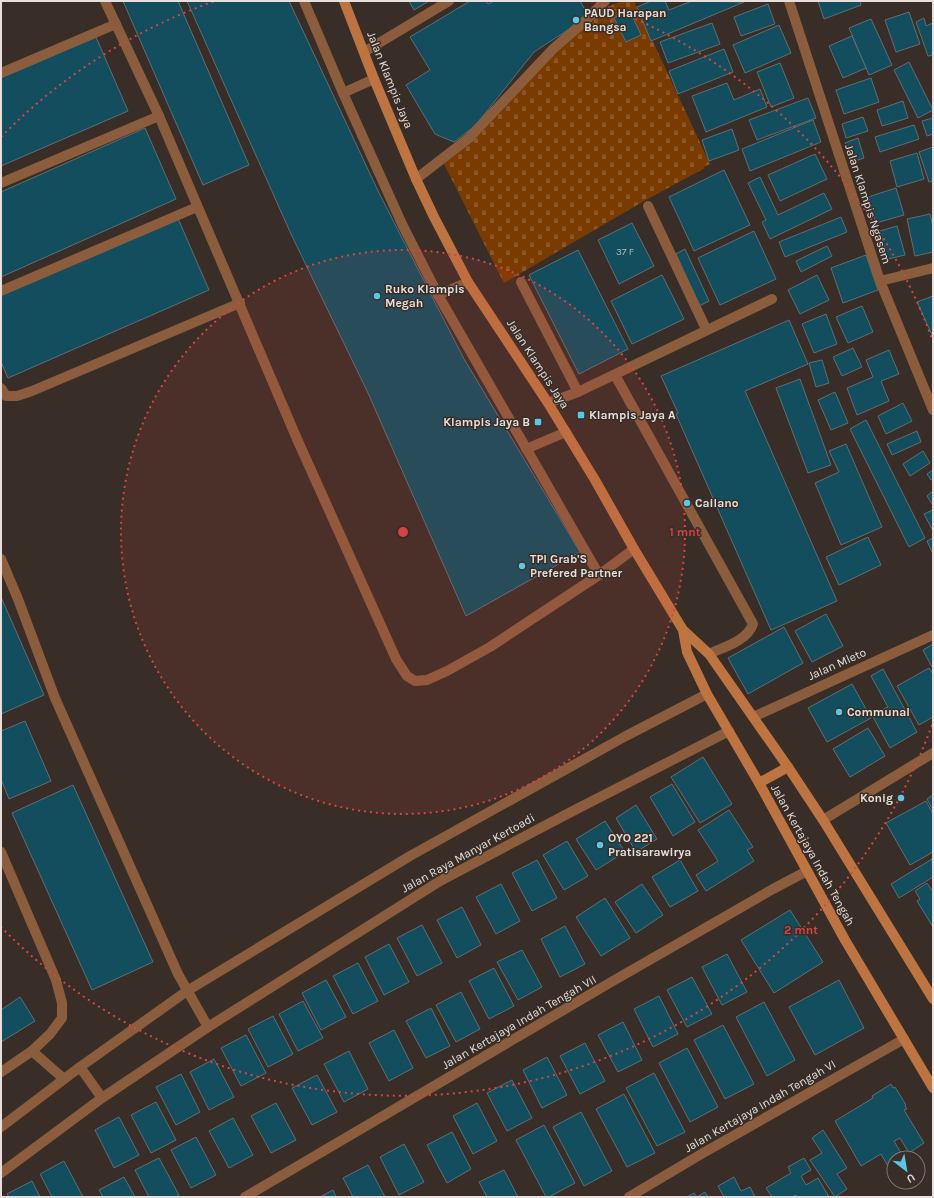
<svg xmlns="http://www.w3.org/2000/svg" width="934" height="1198" font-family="Karla,sans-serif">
<defs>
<pattern id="cemetery-stones" width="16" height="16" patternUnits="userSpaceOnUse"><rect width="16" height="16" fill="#793b00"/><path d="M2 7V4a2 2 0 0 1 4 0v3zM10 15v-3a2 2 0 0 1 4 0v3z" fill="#8c5725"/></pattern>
</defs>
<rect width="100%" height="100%" fill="#382e27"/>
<path fill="url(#cemetery-stones)" d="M623,1H634L710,164L704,167L705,168L644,201L504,283L444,164L577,25L612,5Z"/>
<g fill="#124e5e" stroke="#5f6e73">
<path d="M123,1H178L249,165L203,185Z"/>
<path d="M187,1H289L379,193L464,359L580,552L466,616L368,393L291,234Z"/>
<path d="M409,1H429L414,10Z"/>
<path d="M470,1H486L488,4L494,1H580L589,16L534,52L475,126L454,142L435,134L406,85L430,70L410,37Z"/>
<path d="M651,1H665L669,10L692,1L744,2L651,41L637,7Z"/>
<path d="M818,1H860L861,5L824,19Z"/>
<path d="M768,4L775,24L741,36L734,17Z"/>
<path d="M630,11L641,35L626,42L614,18Z"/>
<path d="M909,12L920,44L896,52L885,20Z"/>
<path d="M924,18L926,26L933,23V55L928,56L916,22Z"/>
<path d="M871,19L892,65L869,75L849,28Z"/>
<path d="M712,23L720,44L668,63L660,42Z"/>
<path d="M779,25L791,53L745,73L733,45Z"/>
<path d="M852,36L866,68L843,78L829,46Z"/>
<path d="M96,37L128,111L1,166V78Z"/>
<path d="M724,49L733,72L678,94L669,71Z"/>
<path d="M909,62L933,110L918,118L894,70Z"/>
<path d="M780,63L794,98L771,107L757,72Z"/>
<path d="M871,78L879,102L844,114L836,90Z"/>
<path d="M727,83L734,100L760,89L767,107L706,132L692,96Z"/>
<path d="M808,98L816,118L757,140L749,120Z"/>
<path d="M903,101L908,118L882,126L877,110Z"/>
<path d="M863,117L868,131L846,138L842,124Z"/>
<path d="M933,118V134L927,136L922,121Z"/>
<path d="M813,120L821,142L750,171L742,149Z"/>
<path d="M914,125L919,139L880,152L875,137Z"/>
<path d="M145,128L176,199L1,277V192Z"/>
<path d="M732,129L739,150L709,161L702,140Z"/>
<path d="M858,138L864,158L852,162L845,143Z"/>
<path d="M933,147V181L929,182L919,152Z"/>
<path d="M917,153L924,179L897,187L890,161Z"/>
<path d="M815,154L827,179L780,201L768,175Z"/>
<path d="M724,170L750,225L694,251L669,197Z"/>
<path d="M760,177L778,215L824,193L832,209L770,239L762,222L766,220L748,183Z"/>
<path d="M896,188L904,215L876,223L868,197Z"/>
<path d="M930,214L933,227V252L915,256L907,219Z"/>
<path d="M177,216L209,290L8,378L1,362V293Z"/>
<path d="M841,217L847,232L785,257L779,242Z"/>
<path d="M632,223L654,266L619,284L598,240Z"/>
<path d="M897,226L905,255L888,259L880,231Z"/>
<path d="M754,231L776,279L720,305L698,258Z"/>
<path d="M827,246L832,256L801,272L796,261Z"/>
<path d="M685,249L709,301L699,306L676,254Z"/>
<path d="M578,250L628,349L579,374L529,275Z"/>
<path d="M866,255L878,290L843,303L831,268Z"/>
<path d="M662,275L684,319L632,344L611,301Z"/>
<path d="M817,275L829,300L800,314L788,290Z"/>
<path d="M933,296V337L917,302Z"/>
<path d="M862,306L873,332L848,343L836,317Z"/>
<path d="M826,314L837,344L814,353L802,324Z"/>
<path d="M789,320L808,364L745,391L837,601L771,630L676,414L678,413L661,376Z"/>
<path d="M853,348L862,367L842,376L833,357Z"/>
<path d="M889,350L899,374L881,381L889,401L857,415L847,388L873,377L866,360Z"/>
<path d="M822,360L829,383L816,387L809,363Z"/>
<path d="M800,379L831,465L808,473L776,388Z"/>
<path d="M835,392L848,423L831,430L818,400Z"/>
<path d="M903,403L912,421L886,434L878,416Z"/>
<path d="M866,420L925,538L909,547L850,429Z"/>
<path d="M917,431L921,442L892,455L887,444Z"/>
<path d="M846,444L882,527L841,545L815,483L839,472L829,451Z"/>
<path d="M923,451L930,463L910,476L903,464Z"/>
<path d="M933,470V479L931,480L927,474Z"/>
<path d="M933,491V503L932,504L927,496Z"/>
<path d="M933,510V531L924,514Z"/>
<path d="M868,537L881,565L839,585L826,557Z"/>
<path d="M933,538V554L927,541Z"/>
<path d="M1,597L44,695L1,714Z"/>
<path d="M826,614L843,646L812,662L795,631Z"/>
<path d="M784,627L803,663L748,694L728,658Z"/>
<path d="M933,644V669L923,650Z"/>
<path d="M929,668L933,674V698L932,699L933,701V717L919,725L897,686Z"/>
<path d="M883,669L917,732L890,748L872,715L888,707L871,676Z"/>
<path d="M852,684L871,718L827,742L808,708Z"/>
<path d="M25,721L51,781L9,799L1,779V731Z"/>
<path d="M868,728L885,756L850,777L833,749Z"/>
<path d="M703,757L732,804L700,823L671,777Z"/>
<path d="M672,784L695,822L673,836L650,797Z"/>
<path d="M73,785L153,962L92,990L12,813Z"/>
<path d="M933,795V810L927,799Z"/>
<path d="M926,801L933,814V852L910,865L886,823Z"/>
<path d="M636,805L657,839L636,852L616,818Z"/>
<path d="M729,810L753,847L747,850L754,861L706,891L696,875L718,861L698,830Z"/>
<path d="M605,821L625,852L596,870L576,839Z"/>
<path d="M567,841L588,876L564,890L543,855Z"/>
<path d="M932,859L933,877L899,898L891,884Z"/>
<path d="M537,860L557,898L532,911L512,873Z"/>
<path d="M680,860L698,891L670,907L652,877Z"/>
<path d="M927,883L933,892V927L917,901L920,899L915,891Z"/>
<path d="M501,884L520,921L496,934L476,897Z"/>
<path d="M642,884L663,915L636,933L615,902Z"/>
<path d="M605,898L630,938L601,956L576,917Z"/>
<path d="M462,907L481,945L457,958L437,920Z"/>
<path d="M790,910L823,962L774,993L741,940Z"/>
<path d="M422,925L442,963L417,976L397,938Z"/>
<path d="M565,926L585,964L560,977L541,939Z"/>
<path d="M389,944L409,982L384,995L365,957Z"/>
<path d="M522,950L542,987L518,1000L497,962Z"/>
<path d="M727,954L747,992L722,1005L702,967Z"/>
<path d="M358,963L378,1001L353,1014L333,976Z"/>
<path d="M494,968L514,1006L489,1019L469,981Z"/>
<path d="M692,977L712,1014L687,1027L667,990Z"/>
<path d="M326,980L346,1017L321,1030L302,993Z"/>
<path d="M839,980L864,1028L815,1055L789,1007Z"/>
<path d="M461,992L480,1029L456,1042L436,1005Z"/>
<path d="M659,996L678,1034L653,1047L634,1009Z"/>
<path d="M20,997L35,1021L1,1042V1010Z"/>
<path d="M303,1001L323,1038L298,1051L279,1014Z"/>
<path d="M764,1002L795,1060L767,1076L736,1017Z"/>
<path d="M431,1008L450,1046L426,1058L406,1021Z"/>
<path d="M273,1016L293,1054L268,1067L248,1029Z"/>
<path d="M623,1022L642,1060L618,1072L598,1035Z"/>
<path d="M723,1025L754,1084L725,1099L694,1040Z"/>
<path d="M394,1030L413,1068L389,1081L369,1043Z"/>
<path d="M246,1035L266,1073L241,1086L221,1048Z"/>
<path d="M585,1043L605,1081L580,1094L560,1056Z"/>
<path d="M687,1048L718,1107L690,1122L659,1063Z"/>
<path d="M349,1051L368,1089L344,1102L324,1064Z"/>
<path d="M547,1057L567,1095L542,1108L523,1070Z"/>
<path d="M214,1059L234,1097L209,1110L190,1072Z"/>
<path d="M654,1073L685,1132L657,1146L626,1088Z"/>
<path d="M181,1074L200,1112L176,1125L156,1087Z"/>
<path d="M317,1075L337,1112L312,1125L292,1088Z"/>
<path d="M512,1080L532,1118L507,1131L487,1093Z"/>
<path d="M891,1084L893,1088L895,1087L906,1105L905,1106L907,1109L904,1110L924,1143L909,1153L900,1138L894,1141L904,1158H894V1165L889,1168L881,1154L861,1166L835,1121L873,1098L872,1096Z"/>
<path d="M624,1094L655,1153L627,1167L596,1109Z"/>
<path d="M156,1102L176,1140L151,1153L131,1115Z"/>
<path d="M276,1103L296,1140L271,1153L251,1116Z"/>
<path d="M477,1103L497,1141L473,1154L453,1116Z"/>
<path d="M581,1112L612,1171L584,1186L553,1127Z"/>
<path d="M119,1117L139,1155L114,1168L95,1130Z"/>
<path d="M233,1118L253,1155L229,1168L209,1131Z"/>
<path d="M544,1125L575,1183L549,1197H546L516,1140Z"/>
<path d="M823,1130L847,1168L837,1174L847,1189L835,1197L810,1160L822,1153L812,1138Z"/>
<path d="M452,1132L471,1169L447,1183L427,1145Z"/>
<path d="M196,1137L216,1175L191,1188L171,1150Z"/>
<path d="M404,1144L424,1182L399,1195L380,1157Z"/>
<path d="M159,1158L179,1195L176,1197H149L135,1170Z"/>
<path d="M804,1158L811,1170L801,1176L806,1185L818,1178L829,1197H797L796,1195L792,1197H772L766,1188L791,1173L788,1167Z"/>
<path d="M64,1161L83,1197H52L40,1174Z"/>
<path d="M368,1165L385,1197H353L343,1178Z"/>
<path d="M504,1170L518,1197H487L479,1182Z"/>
<path d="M124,1177L135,1197H103L99,1190Z"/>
<path d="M734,1177L741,1191L750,1187L755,1197H724L718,1186Z"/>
<path d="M32,1181L40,1197H9L7,1194Z"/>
<path d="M333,1190L336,1197H320Z"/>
<path d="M705,1192L708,1197H687L694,1193L697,1197Z"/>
</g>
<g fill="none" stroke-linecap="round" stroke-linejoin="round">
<g stroke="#8b5d3d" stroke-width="10">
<path d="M105,1L159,116L297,439L396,659L407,676L415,681L427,680L447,671L490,647L599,575L634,549"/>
<path d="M304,1L343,93L402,224L438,295L599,575"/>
<path d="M364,52L449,1"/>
<path d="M1,73L116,24"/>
<path d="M343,93L374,79"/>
<path d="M1,183L159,116"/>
<path d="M648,206L706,329"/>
<path d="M521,282L578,392"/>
<path d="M1,291L197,207"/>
<path d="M438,295L468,282"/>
<path d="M615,375L753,624C747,641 724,647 709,654"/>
<path d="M1,388L6,396H17L32,391L240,303"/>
<path d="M548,403L578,392L772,299"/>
<path d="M526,449L566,432"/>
<path d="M1,559L18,599L55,698L178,974L208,1027"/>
<path d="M1,852L56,980L62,1003V1018L50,1034L32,1051L1,1072"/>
<path d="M32,1051L64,1079"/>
</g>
<g stroke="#8b5d3d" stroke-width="10">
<path d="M789,1L880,281L933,410"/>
<path d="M416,179L469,138L553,49L585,21L605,1"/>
<path d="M880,281L933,268"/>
<path d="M753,717L933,635"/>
<path d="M823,820L933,753"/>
<path d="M80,1067L102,1098"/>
<path d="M1,1127L80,1067L187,991L410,856L624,737L707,694"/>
<path d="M1,1173L102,1098L208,1027L440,881L569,813L729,731"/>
<path d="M245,1197L606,985L773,889L807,871"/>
<path d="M629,1197L703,1153L904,1039"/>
</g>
<g stroke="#bd7440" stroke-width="10">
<path d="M344,1L374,79L416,179L434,217L468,282L548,403L595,480L634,549L683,630L709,654L788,767L823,820L933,999"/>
<path d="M683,630L687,652L707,694L759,783L845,940L933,1088"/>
<path d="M759,783L788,767"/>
</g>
</g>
<circle cx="403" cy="532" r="282" fill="#d84343" fill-opacity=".12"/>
<g fill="none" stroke="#d84343" stroke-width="2" stroke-dasharray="2 4">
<circle cx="403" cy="532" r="282"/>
<path d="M932 725A563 563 0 0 1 1 927M1 137A563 563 0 0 1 215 1M591 1A563 563 0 0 1 932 339"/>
</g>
<g fill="#5bc7e7" stroke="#382e27" stroke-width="1.5">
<circle cx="576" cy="20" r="4"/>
<circle cx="377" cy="296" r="4"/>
<rect x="577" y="411" width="8" height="8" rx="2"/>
<rect x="534" y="418" width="8" height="8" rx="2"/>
<circle cx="687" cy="503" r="4"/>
<circle cx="522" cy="566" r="4"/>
<circle cx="839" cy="712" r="4"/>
<circle cx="901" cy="798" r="4"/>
<circle cx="600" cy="845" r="4"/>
</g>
<g text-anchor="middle" stroke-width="3" stroke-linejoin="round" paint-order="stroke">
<g font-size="10" fill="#b1bbbc">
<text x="625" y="255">37 F</text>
</g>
<g font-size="12" font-weight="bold" fill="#e6dfdb" stroke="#382e27" text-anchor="start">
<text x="584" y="17">PAUD Harapan<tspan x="584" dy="14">Bangsa</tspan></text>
<text x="385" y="293">Ruko Klampis<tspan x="385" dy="14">Megah</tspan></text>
<text x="589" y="419">Klampis Jaya A</text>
<text x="530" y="426" text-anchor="end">Klampis Jaya B</text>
<text x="695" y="507">Cailano</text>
<text x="530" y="563">TPI Grab'S<tspan x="530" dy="14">Prefered Partner</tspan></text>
<text x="847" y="716">Communal</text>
<text x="893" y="802" text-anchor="end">Konig</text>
<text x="608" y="842">OYO 221<tspan x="608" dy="14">Pratisarawirya</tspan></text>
</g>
<g font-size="12" fill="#e6dfdb" stroke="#382e27">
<text transform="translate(390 80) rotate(68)" y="4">Jalan Klampis Jaya</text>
<text transform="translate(868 204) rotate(72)" y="4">Jalan Klampis Ngasem</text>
<text transform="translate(538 364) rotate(57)" y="4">Jalan Klampis Jaya</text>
<text transform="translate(837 664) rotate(-24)" y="4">Jalan Mleto</text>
<text transform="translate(468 853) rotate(-29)" y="4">Jalan Raya Manyar Kertoadi</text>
<text transform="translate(813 855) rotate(61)" y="4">Jalan Kertajaya Indah Tengah</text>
<text transform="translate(519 1022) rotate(-30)" y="4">Jalan Kertajaya Indah Tengah VII</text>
<text transform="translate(760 1106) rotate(-30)" y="4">Jalan Kertajaya Indah Tengah VI</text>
</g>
</g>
<circle cx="403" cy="532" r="6" fill="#d84343" stroke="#382e27" stroke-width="2"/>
<g font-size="12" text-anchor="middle" font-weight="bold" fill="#d84343" stroke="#382e27" stroke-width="3" stroke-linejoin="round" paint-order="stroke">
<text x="685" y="536">1 mnt</text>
<text x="801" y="934">2 mnt</text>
</g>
<rect width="934" height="1198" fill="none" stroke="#e6dfdb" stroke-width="4"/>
<g transform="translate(906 1170) rotate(149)"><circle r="19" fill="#382e27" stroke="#7e756f"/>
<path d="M0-3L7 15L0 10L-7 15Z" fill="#5bc7e7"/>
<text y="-6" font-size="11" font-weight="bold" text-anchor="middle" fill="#e6dfdb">U</text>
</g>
</svg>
